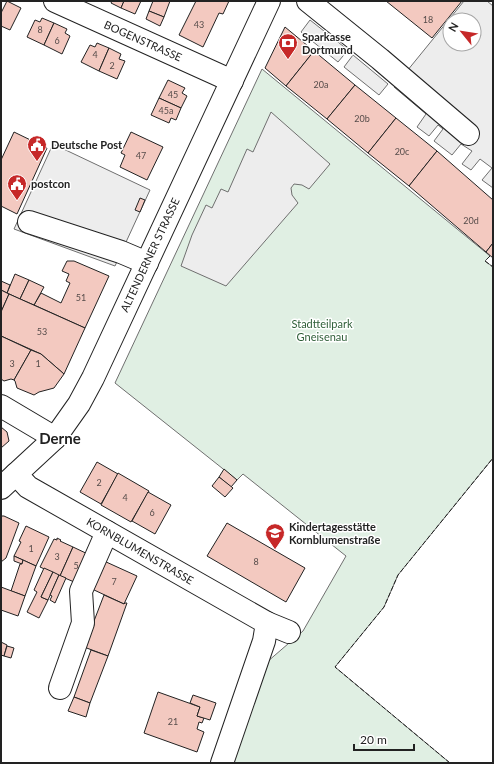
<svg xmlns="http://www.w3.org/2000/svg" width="494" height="764" font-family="Lato,sans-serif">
<rect width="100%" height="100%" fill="#fff"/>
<path fill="#e0efe3" stroke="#6f6f6f" d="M262,69L490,256L485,261L493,267V458L398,575L384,607L335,667L450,763H232L267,662L303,631L346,556L243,474L237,480L115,383Z"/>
<g fill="#ededed" stroke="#6f6f6f" fill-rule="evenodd">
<path d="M464,1H487L493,6V188L482,180L492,168L480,159L471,170L462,164L472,151L461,144L452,155L434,141L443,129L438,125L429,136L417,127L426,114L394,87ZM450,20H474V44H450Z"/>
<path d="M310,20L348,50L338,62L301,32Z"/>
<path d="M353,55L388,84L379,95L344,67Z"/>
<path d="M271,112L330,164L309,189L302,185L294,184L291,188L292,195L298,203L226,286L181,266L192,235L206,205L212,208L221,189L228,192L247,149L253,152Z"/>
<path d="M53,144L150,190L115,266L14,229Z"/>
</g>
<g fill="#f3c9c0" stroke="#222">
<path d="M7,1L21,8L10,30L1,26V13Z"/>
<path d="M112,1H124L121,8L111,3Z"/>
<path d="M124,1H141L135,14L121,8Z"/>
<path d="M153,1H170L164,17L149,11Z"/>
<path d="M196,1H229L223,14L219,13L203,47L179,35Z"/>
<path d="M386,1H462L432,38Z"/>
<path d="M149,11L164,17L160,26L146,19Z"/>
<path d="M42,18L54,23L44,45L27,37L35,20L40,22Z"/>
<path d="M54,23L67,29L65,33L70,36L62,54L44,45Z"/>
<path d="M285,27L314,51L286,86L265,68Z"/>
<path d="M97,43L109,48L99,71L81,62L90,45L95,47Z"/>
<path d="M109,48L121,54L119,59L125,61L117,79L99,71Z"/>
<path d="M314,51L355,85L327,119L286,86Z"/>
<path d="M168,80L185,88L182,93L187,96L181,108L159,98Z"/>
<path d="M355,85L396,118L368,153L327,119Z"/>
<path d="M159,98L181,108L176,120L171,118L169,123L151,115Z"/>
<path d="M396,118L437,151L409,186L368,153Z"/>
<path d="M14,132L47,148L17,214L1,206V160Z"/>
<path d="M131,132L163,147L147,180L120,167L125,155L121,153Z"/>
<path d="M437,151L493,200V243L486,252L409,186Z"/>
<path d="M140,198L145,200L140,212L135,210Z"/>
<path d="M493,243V258L486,252Z"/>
<path d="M67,261H74L109,276L85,328L34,305L41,293L61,303L70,283L66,281L69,274L62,271Z"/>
<path d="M15,274L29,280L20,299L7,293Z"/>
<path d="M29,280L44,287L34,305L20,299Z"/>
<path d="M1,281L10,285L7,293L1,290Z"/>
<path d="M1,290L9,294L1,312Z"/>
<path d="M9,294L85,328L64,374L41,354L1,336V312Z"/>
<path d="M1,336L31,350L14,380L11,379L4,381L1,379Z"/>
<path d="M31,350L41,354L64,374L54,388L39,392L34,395L17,388L15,381L14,380Z"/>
<path d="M1,427L7,432L9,441L1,448Z"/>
<path d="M97,462L118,474L101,504L80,492Z"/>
<path d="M224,469L237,480L231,487L219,477Z"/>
<path d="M118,473L149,491L131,522L101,505Z"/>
<path d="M219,477L233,488L225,497L212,486Z"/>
<path d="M148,492L171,505L155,534L132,521Z"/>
<path d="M1,516H4L19,523L6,558L1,562Z"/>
<path d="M227,523L305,568L286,602L207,556Z"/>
<path d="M26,526L49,537L36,566L14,556L21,542L19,541Z"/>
<path d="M57,538L61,540L60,541L73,547L60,576L40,567L54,539L57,540Z"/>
<path d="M73,547L92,556L79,584L60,576Z"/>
<path d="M14,556L23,560L22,564L14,561Z"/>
<path d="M23,560L36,566L25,596L11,591L20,564H22Z"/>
<path d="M104,561L137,576L124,604L92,589Z"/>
<path d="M44,568L53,572L41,597L48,600L39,618L27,612L37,592L34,590Z"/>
<path d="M53,572L59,575L48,600L41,597Z"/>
<path d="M59,575L66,578L55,603L50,600L52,596L50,595Z"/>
<path d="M1,587L25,596L18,616L1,610Z"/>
<path d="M104,595L124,604L125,603H127L108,656L84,647Z"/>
<path d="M1,642L7,645L4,656L1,655Z"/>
<path d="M7,646L14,648L11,658L4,656Z"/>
<path d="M91,650L108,656L90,703L74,697Z"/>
<path d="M158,692L200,707L197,716L204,718L202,723L199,722L197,729L204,732L197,752L144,733Z"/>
<path d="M193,695L216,703L210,720L197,716L200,707L190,703Z"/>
<path d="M74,697L90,703L86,717L68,711Z"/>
</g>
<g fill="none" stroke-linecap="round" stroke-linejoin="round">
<g stroke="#222" stroke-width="24">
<g id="minor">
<path d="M55,1L232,81"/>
<path d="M308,1L380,59L468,134"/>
<path d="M29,222L121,252L147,263"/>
<path d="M1,406L55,438"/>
<path d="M16,474L28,487L267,623L264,641L222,763"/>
<path d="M267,623L289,632"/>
<path d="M60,688L83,623L81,591L107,532"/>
</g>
</g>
<g stroke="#222" stroke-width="24">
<path id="major" d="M1,488L55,438L79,404L93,378L269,1"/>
</g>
<use href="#minor" stroke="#fff" stroke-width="22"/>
<use href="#major" stroke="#fff" stroke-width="22"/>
<g stroke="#222" stroke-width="1" stroke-dasharray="5 2" stroke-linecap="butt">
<path d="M490,256L485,261L493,267"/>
<path d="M450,763L335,667L384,607L398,575L493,458"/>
</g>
</g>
<defs>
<g id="bank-pin" transform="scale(1)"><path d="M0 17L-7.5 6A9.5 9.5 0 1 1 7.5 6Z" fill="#c62828" stroke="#fff"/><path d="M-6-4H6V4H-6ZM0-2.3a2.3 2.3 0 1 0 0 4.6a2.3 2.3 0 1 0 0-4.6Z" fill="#fff"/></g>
<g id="civic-pin" transform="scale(1)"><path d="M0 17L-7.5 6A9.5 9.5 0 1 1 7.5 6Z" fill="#c62828" stroke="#fff"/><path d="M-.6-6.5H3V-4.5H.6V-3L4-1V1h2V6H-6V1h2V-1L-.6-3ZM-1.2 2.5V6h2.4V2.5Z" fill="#fff"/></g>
<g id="school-pin" transform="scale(1)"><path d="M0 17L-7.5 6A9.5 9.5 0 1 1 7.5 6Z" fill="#c62828" stroke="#fff"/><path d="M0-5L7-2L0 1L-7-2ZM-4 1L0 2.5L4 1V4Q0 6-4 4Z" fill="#fff"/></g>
</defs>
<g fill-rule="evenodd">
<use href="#bank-pin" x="288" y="43"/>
<use href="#civic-pin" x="37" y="145"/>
<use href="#civic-pin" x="17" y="184"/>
<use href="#school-pin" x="275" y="533"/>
</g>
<g text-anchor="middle" stroke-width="3" stroke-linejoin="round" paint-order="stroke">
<g font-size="9" fill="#564c4a">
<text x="428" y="23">18</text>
<text x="199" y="28">43</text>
<text x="40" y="33">8</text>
<text x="57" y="44">6</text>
<text x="95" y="58">4</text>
<text x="112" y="69">2</text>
<text x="321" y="88">20a</text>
<text x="173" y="98">45</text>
<text x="166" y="114">45a</text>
<text x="362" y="122">20b</text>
<text x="402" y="155">20c</text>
<text x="141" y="159">47</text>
<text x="471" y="224">20d</text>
<text x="81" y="301">51</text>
<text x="42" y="335">53</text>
<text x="12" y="367">3</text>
<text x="38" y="367">1</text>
<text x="99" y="486">2</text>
<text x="125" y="501">4</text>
<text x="152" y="516">6</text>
<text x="31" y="552">1</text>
<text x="57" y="560">3</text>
<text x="256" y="565">8</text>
<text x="76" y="569">5</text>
<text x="114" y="585">7</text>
<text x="173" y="725">21</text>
</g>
<g font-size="11" font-weight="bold" fill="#222" stroke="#fff" text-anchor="start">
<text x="302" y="41">Sparkasse<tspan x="302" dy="13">Dortmund</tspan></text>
<text x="51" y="149">Deutsche Post</text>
<text x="31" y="188">postcon</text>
<text x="289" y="531">Kindertagesstätte<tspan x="289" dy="13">Kornblumenstraße</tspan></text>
</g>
<g font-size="11" fill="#222" stroke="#fff">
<text transform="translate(143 41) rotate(24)" y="4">BOGENSTRASSE</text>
<text transform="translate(150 255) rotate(-65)" y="4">ALTENDERNER STRASSE</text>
<text transform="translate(140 551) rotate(30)" y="4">KORNBLUMENSTRASSE</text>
</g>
<g font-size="11" fill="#2f5e38" stroke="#fff">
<text x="322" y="328">Stadtteilpark<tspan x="322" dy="13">Gneisenau</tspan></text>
</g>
<g font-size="15" font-weight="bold" fill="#222" stroke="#fff">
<text x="60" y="444">Derne</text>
</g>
</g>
<rect width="494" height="764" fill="none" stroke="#222222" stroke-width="4"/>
<g transform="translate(462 32) rotate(300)"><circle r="19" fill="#ffffff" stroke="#a7a7a7"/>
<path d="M0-3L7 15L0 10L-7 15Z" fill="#c62828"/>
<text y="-6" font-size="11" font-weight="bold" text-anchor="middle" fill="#222222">N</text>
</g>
<path d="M354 744v6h60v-6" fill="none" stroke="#222222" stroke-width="2"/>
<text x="360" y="744" font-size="12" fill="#222222" stroke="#ffffff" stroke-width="3" paint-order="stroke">20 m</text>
</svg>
